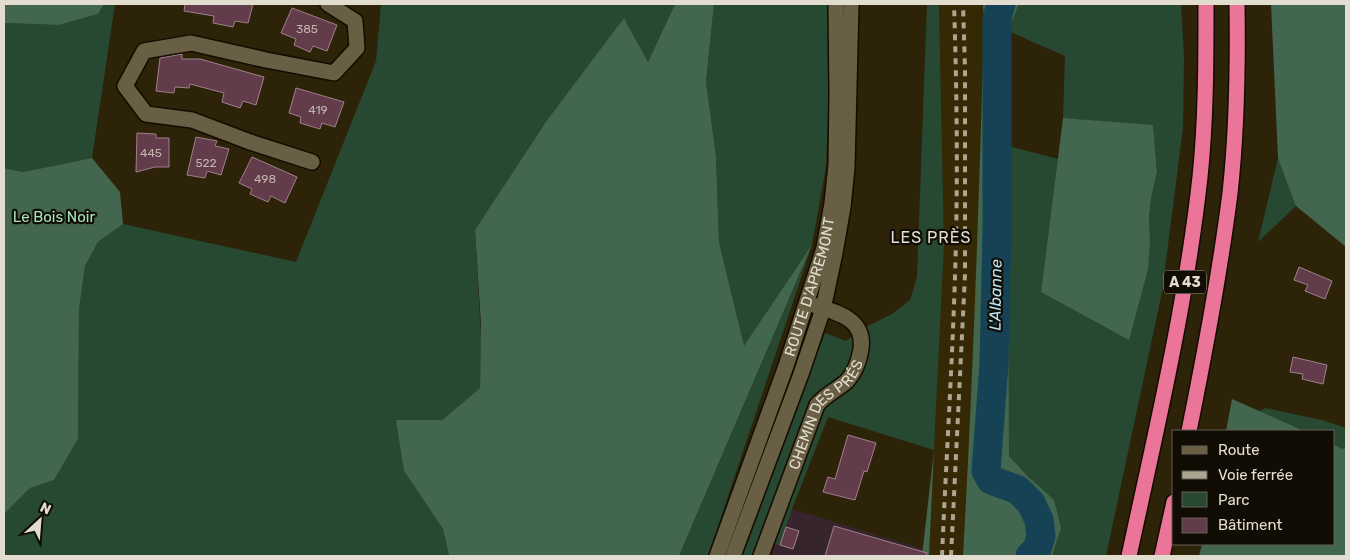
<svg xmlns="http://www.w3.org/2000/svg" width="1350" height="560" font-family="Rubik,sans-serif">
<rect width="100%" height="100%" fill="#2c2309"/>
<path fill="#342805" d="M939,4H983L984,24L979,223L969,454L963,556H929L944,245Z"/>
<path fill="#37252d" d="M792,509L923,549L922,556H769L774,544L780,545Z"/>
<g fill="#274932">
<path d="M104,4H115L92,158L23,172L4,168V23L59,25L98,14Z"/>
<path d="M381,4H675L648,62L624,18L475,230L481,338L480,388L442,420H405L404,471L443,529L449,556H4V514L30,488L54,480L78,439L79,310L85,266L98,242L123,224L296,262L376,61Z"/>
<path d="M714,4H828L830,60L826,167L812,245L708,556H679L811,248L744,347L719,242L716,156L706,82Z"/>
<path d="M927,4H939L944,245L934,450L828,417L792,509L780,545L774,544L821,415L755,556H742L825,333L846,341L866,327L892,314L910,300L917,277Z"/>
<path d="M1019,4H1181L1184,57L1183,128L1162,292L1106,556H1052L1059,534L1031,478L1009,456L1008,146L1058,159L1041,292L1150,243L1149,222L1151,198L1157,172L1153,126L1063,118L1065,56L1008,31Z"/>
<path d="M1303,94L1296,206L1258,242L1278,158Z"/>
<path d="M1265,408L1322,420L1346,428V556H1203L1334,544V431H1236L1238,424Z"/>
</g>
<g fill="#43664e">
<path d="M4,4H104L98,14L59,25L4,23Z"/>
<path d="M675,4H714L706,82L716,156L719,242L744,346L812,245L679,556H449L443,529L404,471L396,420H442L480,388L481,324L475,230L546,122L624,18L648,62Z"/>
<path d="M983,4H1019L1008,31L1009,456L1030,478L1054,500L1061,528L1052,556H963C973,379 979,201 984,24Z"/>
<path d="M1271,4H1346V247L1296,206L1278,158Z"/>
<path d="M1063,118L1153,125L1157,172L1151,198L1149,220L1150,241L1148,269L1129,340L1041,292Z"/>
<path d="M92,158L120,192L123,224L98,242L85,266L79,310L78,439L54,480L30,488L4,514V168L23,172Z"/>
<path d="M1232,399L1304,431H1226Z"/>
<path d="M1334,445L1343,449L1346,446V556H1199L1202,544H1334Z"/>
<path d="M934,450L929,556H922Z"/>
</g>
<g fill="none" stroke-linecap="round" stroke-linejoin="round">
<path stroke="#154254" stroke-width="29" d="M1001,4L997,18V230L994,364L986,471L991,480L1018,490L1031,503L1039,520L1041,536L1037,549L1030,556"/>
</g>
<g fill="#623c4a" stroke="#a0808b">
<path d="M185,4H253L248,23L235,21L233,27L213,23L214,16L184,11Z"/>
<path d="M292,8L337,25L327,51L313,46L310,52L294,45L296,39L281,33Z"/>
<path d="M182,54V59H200L264,77L256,105L243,101L240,108L222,102L224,93L190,84L189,88L175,87L174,93L156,91L160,58Z"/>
<path d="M296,88L344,102L335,127L322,123L320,129L300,123L301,117L289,113Z"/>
<path d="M137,133L156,134V138H169V167H155L136,172Z"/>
<path d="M196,137L217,141L215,146L229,149L221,175L207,171L205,178L187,175Z"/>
<path d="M252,157L297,177L285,203L271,196L268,202L250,194L252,189L239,183Z"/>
<path d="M1299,267L1332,281L1325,299L1305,291L1308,285L1294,280Z"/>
<path d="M1293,357L1327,365L1323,384L1302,379L1303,374L1290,372Z"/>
<path d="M848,435L876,443L867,472L864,471L855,500L823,492L828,477L835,479Z"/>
<path d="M834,526L927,553L926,556H825Z"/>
<path d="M786,527L799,531L793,549L780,545Z"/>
</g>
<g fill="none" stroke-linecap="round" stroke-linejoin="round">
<g stroke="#140c00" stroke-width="18">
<g id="street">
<path d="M312,162L250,142L192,120L146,114L125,86L144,51L191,43L266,60L334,73L357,48L355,21L328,4"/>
<path id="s1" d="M761,556L817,405C825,395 837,390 847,381C854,373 858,364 860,354C869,317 834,312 807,303"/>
</g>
</g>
<g stroke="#140c00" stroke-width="18">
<g id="secondary">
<path id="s2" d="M717,556L786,366L824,248L832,203L836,165L837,94L836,4"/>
<path d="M733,556L801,374L823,309L835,253L843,207L847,168L851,4"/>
</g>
</g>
<g stroke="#140c00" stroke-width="18">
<g id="highway">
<path d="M1189,431C1205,352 1220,273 1230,193C1237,130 1238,67 1237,4"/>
<path d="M1129,556C1156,431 1186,305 1200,177C1206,120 1206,62 1206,4"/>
<path d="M1162,556L1174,502"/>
</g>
</g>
<use href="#street" stroke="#695f44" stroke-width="15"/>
<use href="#secondary" stroke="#695f44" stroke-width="15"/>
<use href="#highway" stroke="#eb7598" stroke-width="15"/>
<g stroke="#aba592" stroke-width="4" stroke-dasharray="6 6" stroke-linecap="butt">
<path d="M942,556C946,463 952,370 955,276C958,186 957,94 954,4"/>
<path d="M951,556L965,275V69L963,4"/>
</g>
</g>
<g text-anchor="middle" stroke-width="4.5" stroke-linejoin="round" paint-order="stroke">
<g font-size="12" fill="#c2b5ad">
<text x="307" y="33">385</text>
<text x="318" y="114">419</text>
<text x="151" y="157">445</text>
<text x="206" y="167">522</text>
<text x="265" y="183">498</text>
</g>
<rect fill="#110d04" stroke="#a39f91" stroke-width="1" x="1164" y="270.5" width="42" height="23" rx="4"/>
<g font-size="14" font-weight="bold" fill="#e2ddce">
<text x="1185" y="287">A 43</text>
</g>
<g font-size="15" fill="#a6e5b9" stroke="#110d04">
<text x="54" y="222">Le Bois Noir</text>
</g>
<g font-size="15" fill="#e2ddce" stroke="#110d04">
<text dy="5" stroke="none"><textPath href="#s2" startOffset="285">ROUTE D'APREMONT</textPath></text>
<text dy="5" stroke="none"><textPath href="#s1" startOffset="158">CHEMIN DES PRÉS</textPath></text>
</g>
<g font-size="16" letter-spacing="1" fill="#e2ddce" stroke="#110d04">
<text x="931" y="243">LES PRÈS</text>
</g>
<g font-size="16" font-style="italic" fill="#bae5f9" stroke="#110d04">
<text transform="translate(995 295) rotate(-89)" y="6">L'Albanne</text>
</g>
</g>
<rect width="1350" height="560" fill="none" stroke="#e2ddce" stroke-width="10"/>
<rect x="1172" y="430" width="162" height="115" fill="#110d04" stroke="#656055"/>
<rect x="1182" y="446" width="25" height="8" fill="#695f44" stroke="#656055"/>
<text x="1218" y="455" font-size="15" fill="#e2ddce">Route</text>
<rect x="1182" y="471" width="25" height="8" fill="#aba592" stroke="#656055"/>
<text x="1218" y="480" font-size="15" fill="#e2ddce">Voie ferrée</text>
<rect x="1182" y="492" width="25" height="15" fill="#274932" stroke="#656055"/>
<text x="1218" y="505" font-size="15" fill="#e2ddce">Parc</text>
<rect x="1182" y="518" width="25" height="15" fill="#623c4a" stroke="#656055"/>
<text x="1218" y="530" font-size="15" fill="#e2ddce">Bâtiment</text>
<g transform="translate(40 520) rotate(26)" stroke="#110d04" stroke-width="4" paint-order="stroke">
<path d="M0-4L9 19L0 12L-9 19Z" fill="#e2ddce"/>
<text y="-8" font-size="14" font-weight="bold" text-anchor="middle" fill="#e2ddce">N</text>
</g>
</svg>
